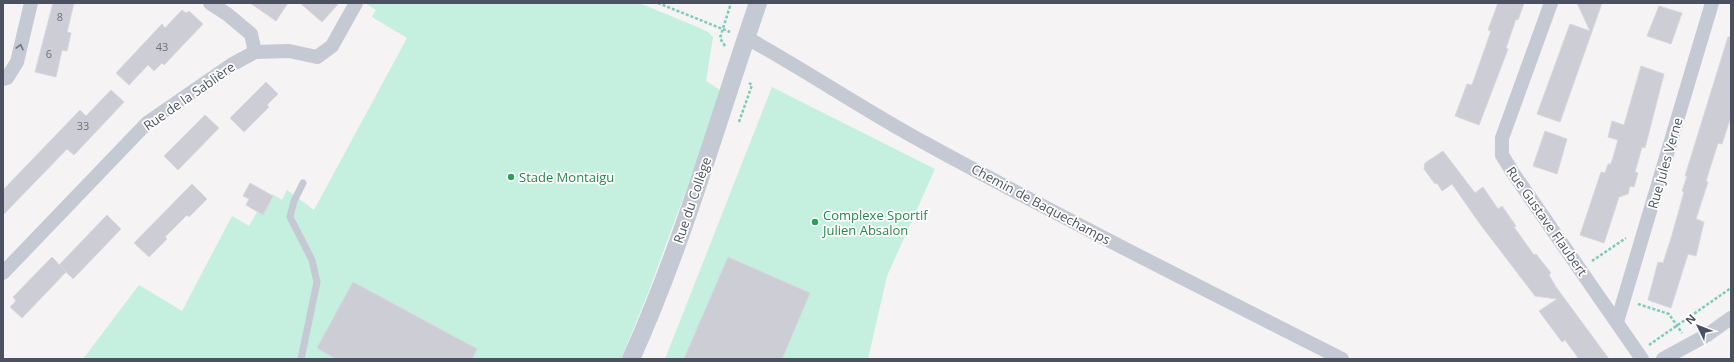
<svg xmlns="http://www.w3.org/2000/svg" width="1734" height="362" font-family="'Open Sans',sans-serif">
<rect width="100%" height="100%" fill="#f5f3f3"/>
<g fill="#c5efdf">
<path d="M365,3H639L695,26L708,32L713,37L706,81L720,90L696,163L648,293L621,359H83L139,285L182,311L232,216L249,226L257,212L263,215L272,198L270,197L272,194L282,200L287,190L314,210L407,38L372,17L376,10Z"/>
<path d="M772,87L935,169L887,276L868,359H665Z"/>
</g>
<g fill="#cdced5" stroke="#d7d7dd">
<path d="M53,3H74L67,32L71,33L67,51L62,50L56,77L35,72Z"/>
<path d="M250,3H288L276,21Z"/>
<path d="M300,3H339L322,22Z"/>
<path d="M1498,3H1524L1518,20L1516,19L1506,48L1508,49L1479,125L1455,116L1467,84L1472,85L1491,31L1488,30Z"/>
<path d="M1577,3H1602L1560,122L1537,114L1570,24L1590,31Z"/>
<path d="M1659,6L1682,13L1671,44L1647,36Z"/>
<path d="M182,10L186,13L189,11L203,24L164,65L162,63L154,71L148,65L129,85L116,73L162,24L165,28Z"/>
<path d="M1728,37H1731V116L1722,144L1718,143L1706,181L1708,182L1696,219L1704,222L1696,256L1688,254L1671,308L1648,300L1658,262L1663,263L1672,235L1684,192L1682,191L1687,176H1685Z"/>
<path d="M1641,66L1664,74L1645,148L1642,147L1635,172L1638,173L1634,187L1630,186L1628,194L1619,197L1604,243L1580,235L1601,172L1605,173L1608,164H1611L1618,140L1608,137L1612,121L1624,125Z"/>
<path d="M266,82L278,94L267,105L269,107L244,132L230,118Z"/>
<path d="M111,90L124,102L74,155L67,149L3,215V190L80,110L86,116Z"/>
<path d="M205,115L219,128L178,170L164,156Z"/>
<path d="M1545,131L1567,139L1557,174L1533,166Z"/>
<path d="M1443,151L1475,193L1483,187L1498,209L1502,206L1516,226L1514,227L1534,255L1536,254L1551,273L1549,275L1556,287L1609,359H1579L1565,340L1562,342L1539,311L1557,299L1535,296L1480,224L1452,184L1442,191L1437,183L1435,184L1424,169L1425,163Z"/>
<path d="M250,183L273,196L263,215L246,205L249,199L243,196Z"/>
<path d="M192,184L207,199L189,217L187,215L165,237L167,239L149,257L134,243Z"/>
<path d="M107,215L121,229L73,279L59,265Z"/>
<path d="M52,257L66,272L22,318L10,307L16,301L13,297Z"/>
<path d="M728,257L810,293L782,359H684Z"/>
<path d="M353,282L477,349L472,359H336L317,348Z"/>
</g>
<g fill="none" stroke-linecap="round" stroke-linejoin="round">
<g stroke="#7ecbb8" stroke-width="2.5" stroke-dasharray="3 2" stroke-linecap="butt">
<path d="M658,3L730,32"/>
<path d="M725,46L720,38L731,3"/>
<path d="M739,122L752,85L749,83"/>
<path d="M1592,261L1626,238"/>
<path d="M1638,304L1669,314L1682,333"/>
<path d="M1649,345L1731,288"/>
</g>
<path stroke="#c4c9d3" stroke-width="7" d="M301,359L317,282L312,260L290,217L294,201L303,183"/>
<g stroke="#c4c9d3" stroke-width="14">
<path d="M210,3L227,14L251,34L255,52"/>
<path d="M1551,3L1502,138V155L1513,173L1642,359"/>
<path d="M747,38C807,71 864,110 925,143C1062,218 1202,288 1342,359"/>
<path d="M3,79L7,78L17,62L31,3"/>
<path d="M3,273L147,123L231,65L255,52L289,51L317,57L332,46L356,3"/>
<path d="M1617,322L1712,3"/>
<path d="M1663,359L1707,335L1731,318"/>
</g>
<path stroke="#c4c9d3" stroke-width="18" d="M631,359C683,244 717,122 758,3"/>
</g>
<defs><path id="oneway-chevron" d="M-2-3.5L2.5 0L-2 3.5" fill="none" stroke-width="1.6" stroke-linecap="round" stroke-linejoin="round"/></defs>
<use stroke="#6f7582" href="#oneway-chevron" transform="translate(20 47) rotate(-76)"/>
<g fill="#2e9e5b" stroke="#fff" stroke-width="1.5">
<circle cx="511" cy="177" r="4"/>
<circle cx="815" cy="222" r="4"/>
</g>
<g text-anchor="middle" stroke-width="3.5" stroke-linejoin="round" paint-order="stroke">
<g font-size="11" fill="#6c707d">
<text x="60" y="21">8</text>
<text x="162" y="51">43</text>
<text x="49" y="58">6</text>
<text x="83" y="130">33</text>
</g>
<g font-size="13" fill="#4b5160" stroke="#fff">
<text transform="translate(189 96) rotate(-35)" y="5">Rue de la Sablière</text>
<text transform="translate(1665 163) rotate(-74)" y="5">Rue Jules Verne</text>
<text transform="translate(692 200) rotate(-71)" y="5">Rue du Collège</text>
<text transform="translate(1041 204) rotate(28)" y="5">Chemin de Baquechamps</text>
<text transform="translate(1547 221) rotate(55)" y="5">Rue Gustave Flaubert</text>
</g>
<g font-size="13" fill="#27864d" stroke="#fff" text-anchor="start">
<text x="519" y="182">Stade Montaigu</text>
<text x="823" y="220">Complexe Sportif<tspan x="823" dy="15">Julien Absalon</tspan></text>
</g>
</g>
<rect width="1734" height="362" fill="none" stroke="#4b5160" stroke-width="8"/>
<g transform="translate(1698 326) rotate(313)" stroke="#ffffff" stroke-width="3" paint-order="stroke">
<path d="M0-3L7 15L0 10L-7 15Z" fill="#4b5160"/>
<text y="-6" font-size="11" font-weight="bold" text-anchor="middle" fill="#4b5160">N</text>
</g>
</svg>
